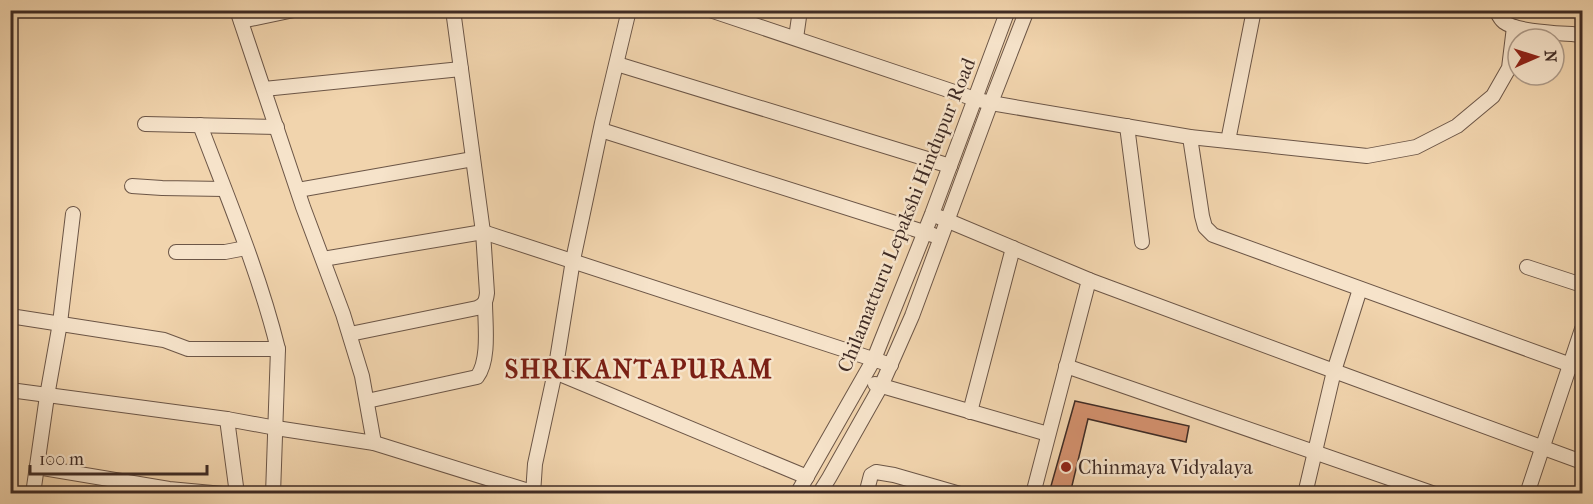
<svg xmlns="http://www.w3.org/2000/svg" width="1593" height="504" font-family="'IM FELL French Canon',serif">
<rect width="100%" height="100%" fill="#f1d4ad"/>
<filter id="stains"><feTurbulence type="fractalNoise" baseFrequency=".00333" numOctaves="4"/><feColorMatrix values="0 0 0 0 .2 0 0 0 0 .09 0 0 0 0 .02 0 0 0 .5 -.17"/></filter>
<radialGradient id="worn" r=".72"><stop offset=".6" stop-color="#630" stop-opacity="0"/><stop offset="1" stop-color="#630" stop-opacity=".3"/></radialGradient>
<path fill="#d18f6c" stroke="#402c25" stroke-width="1.5" d="M1075,401L1189,426L1186,442L1088,419L1070,494L1049,493Z"/>
<g fill="none" stroke-linecap="round" stroke-linejoin="round">
<g stroke="#6c5647" stroke-width="16">
<g id="minor">
<path d="M237,10L303,207L343,314L362,376L374,443"/>
<path d="M710,10L975,99L991,103L1190,137L1367,156L1416,147L1457,126L1493,96L1509,68L1514,27"/>
<path d="M1496,10C1498,14 1500,19 1504,22C1519,33 1563,33 1582,35"/>
<path d="M241,21L294,10"/>
<path d="M796,38L800,10"/>
<path d="M617,64L950,166"/>
<path d="M264,89L461,69"/>
<path d="M145,124L277,127"/>
<path d="M200,125C228,199 259,272 278,349L273,494"/>
<path d="M1127,126L1142,242"/>
<path d="M601,130L933,235"/>
<path d="M1190,137L1202,216L1205,227L1213,235L1582,369"/>
<path d="M1228,141L1254,10"/>
<path d="M132,186L162,188L224,189"/>
<path d="M298,190L473,159"/>
<path d="M939,217L1089,280L1033,494"/>
<path d="M176,252H225L246,248"/>
<path d="M323,259L483,232L891,365"/>
<path d="M1527,267L1582,285"/>
<path d="M1089,280L1334,371L1582,462"/>
<path d="M10,316L164,340L188,349H278"/>
<path d="M350,334L477,308C485,305 486,301 487,293L483,232L453,10"/>
<path d="M1066,366L1435,494"/>
<path d="M555,372L807,477"/>
<path d="M875,384L1048,434"/>
<path d="M10,390L227,419L276,428L374,443L538,494"/>
<path d="M367,401L477,377C490,360 485,323 485,302"/>
<path d="M970,412L1013,248"/>
<path d="M227,419L237,494"/>
<path d="M37,467L169,489L223,494"/>
<path d="M33,494L47,396L60,323L73,214"/>
<path d="M533,494L535,464L555,372L573,260L602,123L629,10"/>
<path d="M797,494L874,359L932,214L1008,10"/>
<path d="M819,494L829,478L882,384L912,316L990,105L1027,10"/>
<path d="M866,494L871,475L876,472L894,475L960,494"/>
<path d="M1305,494L1334,371L1360,289"/>
<path d="M1527,494L1582,329"/>
</g>
</g>
<use href="#minor" stroke="#f6e3ca" stroke-width="14"/>
</g>
<circle fill="#8f2418" stroke="#f6e3ca" stroke-width="2" cx="1066" cy="467" r="6"/>
<g text-anchor="middle" stroke-width="5" stroke-linejoin="round" paint-order="stroke">
<g font-size="20" fill="#402c25" stroke="#f6e3ca">
<text transform="translate(906 215) rotate(-68)" y="7">Chilamatturu Lepakshi Hindupur Road</text>
</g>
<g font-size="20" fill="#402c25" stroke="#f6e3ca" text-anchor="start">
<text x="1078" y="474">Chinmaya Vidyalaya</text>
</g>
<g font-size="26" font-weight="bold" letter-spacing="1.5" fill="#7a1f14" stroke="#f6e3ca">
<text x="639" y="378">SHRIKANTAPURAM</text>
</g>
</g>
<rect width="1593" height="504" fill="none" stroke="#f1d4ad" stroke-width="36"/>
<rect x="12" y="12" width="1569" height="480" fill="none" stroke="#402c25" stroke-width="3"/>
<rect x="18" y="18" width="1557" height="468" fill="none" stroke="#402c25" stroke-width="1.5"/>
<g transform="translate(1536 57) rotate(87)"><circle r="28" fill="#f6e3ca" stroke="#ad9a88" stroke-width="1.5"/>
<path d="M0-4.5L10 22L0 15L-10 22Z" fill="#8f2418"/>
<text y="-9" font-size="16" font-weight="bold" text-anchor="middle" fill="#402c25">N</text>
</g>
<path d="M30 465v9h177v-9" fill="none" stroke="#402c25" stroke-width="3"/>
<text x="39" y="465" font-size="18" fill="#402c25" stroke="#f6e3ca" stroke-width="4.5" paint-order="stroke">100 m</text>
<rect width="100%" height="100%" filter="url(#stains)"/>
<rect width="100%" height="100%" fill="url(#worn)"/>
</svg>
